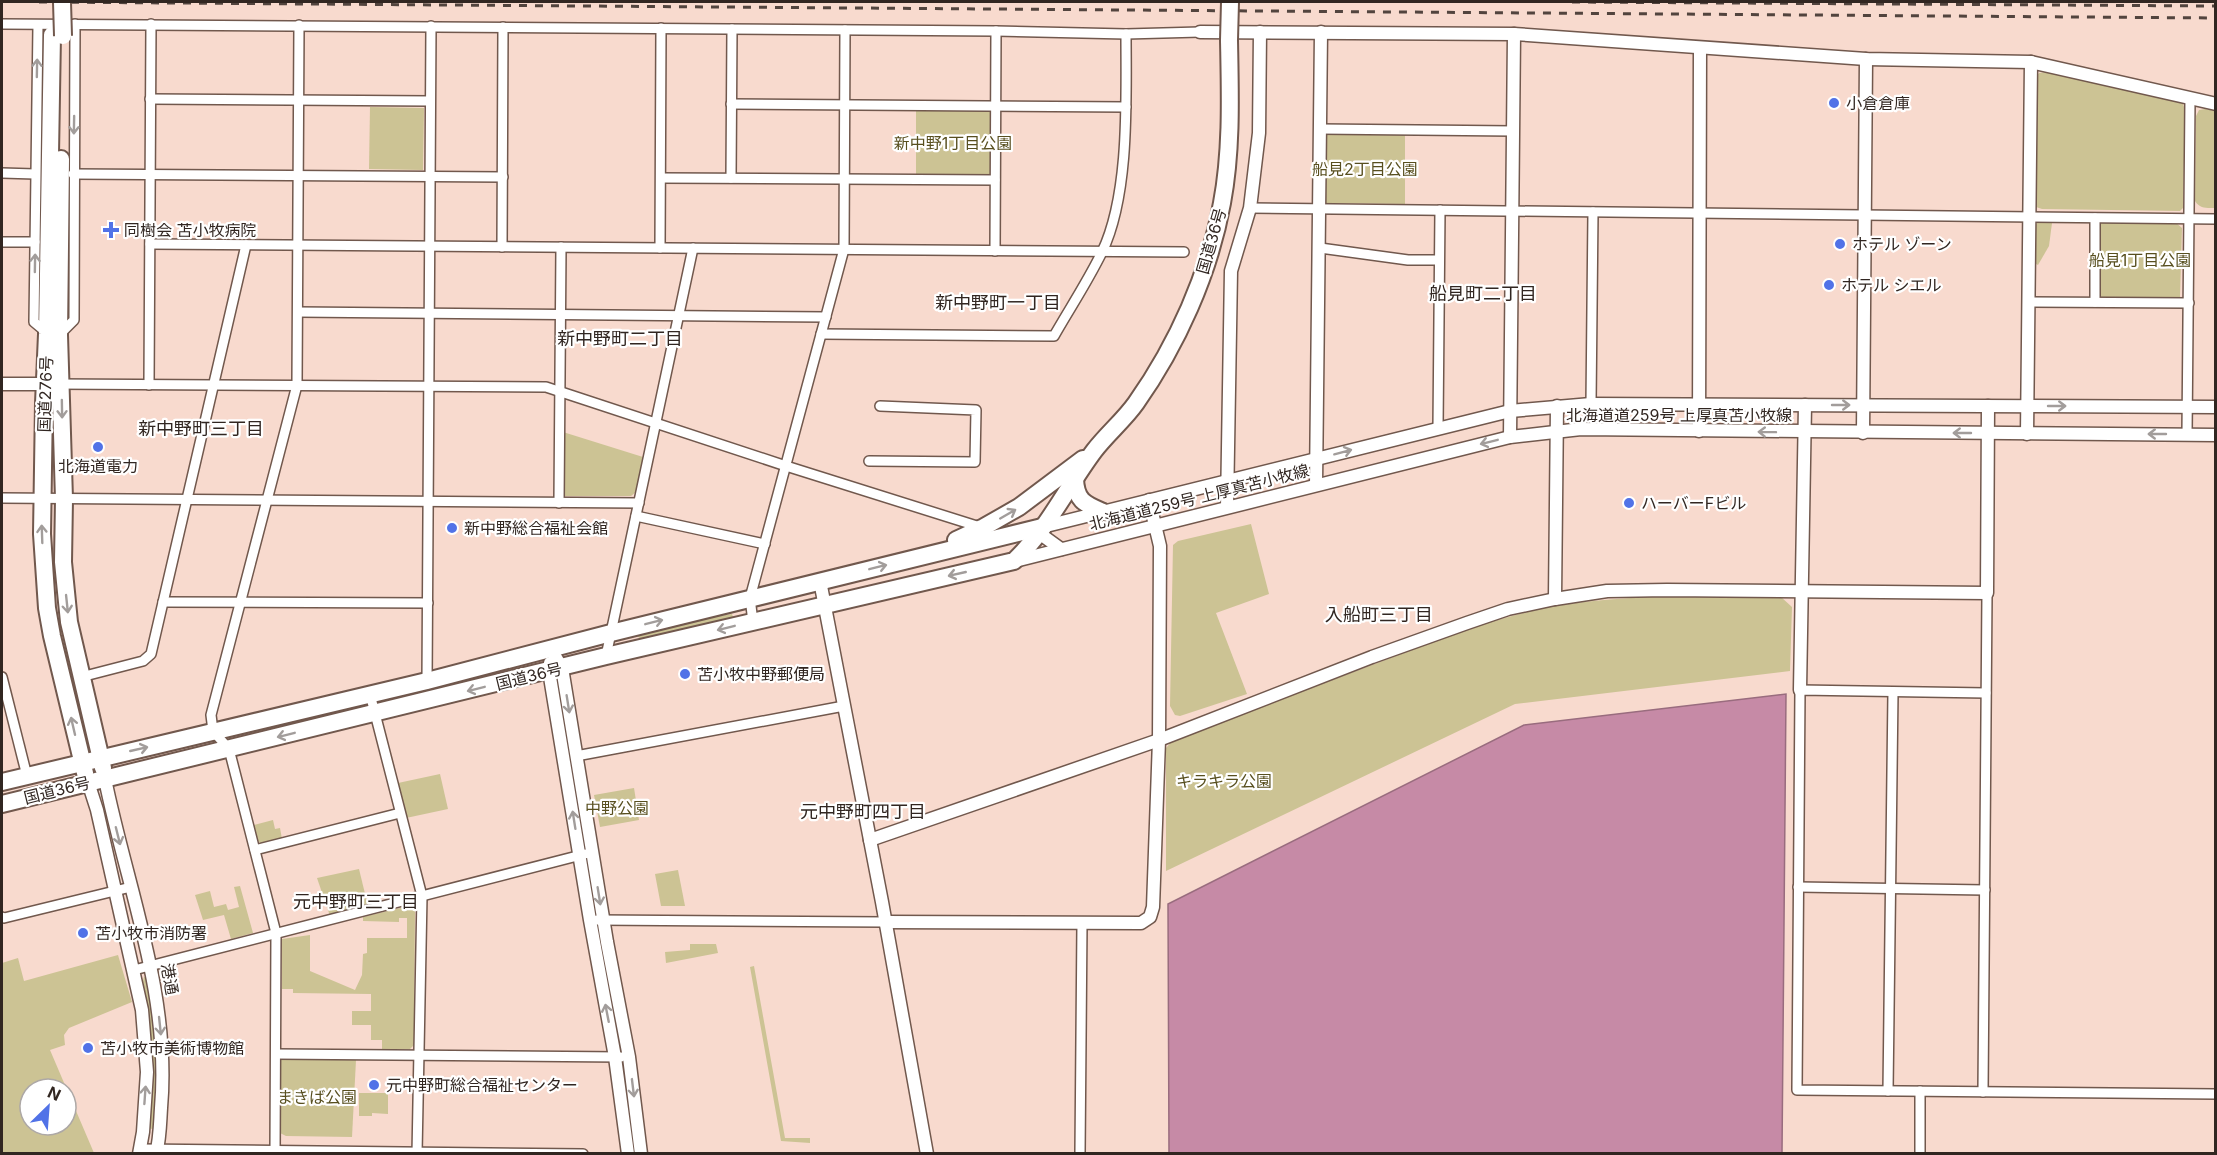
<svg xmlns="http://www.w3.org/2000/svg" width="2217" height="1155" font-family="Inter,'Noto Sans JP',sans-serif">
<rect width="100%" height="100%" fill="#f8dace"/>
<g fill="#ccc394" fill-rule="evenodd">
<path d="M2046,72L2177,100L2183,104L2185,110L2183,208L2180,211L2042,209L2036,207L2034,202L2035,78L2039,73Z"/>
<path d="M370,107L424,108L423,170L369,169Z"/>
<path d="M2205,109L2215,111V208C2207,208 2200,209 2195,201L2196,116L2199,110Z"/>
<rect x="916" y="110" width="74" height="65"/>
<path d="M1325,133L1405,134V204L1326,203Z"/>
<path d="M2043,221H2050L2052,223L2049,246L2038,265L2036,264L2035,227L2037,223Z"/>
<path d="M2100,221L2175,222L2182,228L2180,297L2099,298Z"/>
<path d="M563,432L643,457L636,492L631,496H564Z"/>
<path d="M1251,524L1269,594L1216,613L1247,694L1180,716L1175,715L1170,706L1173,545L1178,541Z"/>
<path d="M1665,596L1781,597L1792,607L1790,671L1515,704L1166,871V748L1173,740L1470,628C1498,620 1526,611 1555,606C1591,600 1628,598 1665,596Z"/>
<path d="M732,614L733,617L641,639L637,636L706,618Z"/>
<path d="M440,774L448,809L406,818L398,783Z"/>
<path d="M634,788L639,820L600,827L594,795Z"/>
<path d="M273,820L275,829L280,828L282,839L262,844L258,841L254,825Z"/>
<path d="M359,869L368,906L330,916L317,878Z"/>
<path d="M678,870L685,906H661L655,874Z"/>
<path d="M240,886L253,933L231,939L224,915L203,920L195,895L210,891L214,907L226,904L228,910L239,907L234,887Z"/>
<path d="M408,906L415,909L414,1045L410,1049H382V1040H371V1025H352V1011H371V994L293,993V989H282V939L310,935V971L355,990L362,975L363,954L367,953V938H407V918H399V922L363,921V917Z"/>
<path d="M690,944H716L718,953L666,963L665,952L690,950Z"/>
<path d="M118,955L132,1002L69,1028L64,1035L65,1045L50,1050L94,1153L2,1154V963L18,958L24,981ZM30,1089H66V1125H30Z"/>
<path d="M754,966L785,1138H810V1143L781,1141L750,967Z"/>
<path d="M144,977L148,978L157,1042L154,1128L152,1129L149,1128C151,1078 151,1031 143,981Z"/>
<path d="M280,1058L356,1060L352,1137L286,1136L280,1133Z"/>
<path d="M359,1093H388V1114L372,1113V1116H359Z"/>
</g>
<path fill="#c68aa6" stroke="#996c7e" stroke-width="1.5" d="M1786,694L1782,1153H1169L1168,904L1524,725Z"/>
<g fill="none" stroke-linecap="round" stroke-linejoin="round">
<g stroke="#71584d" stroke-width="12">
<g id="street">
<path d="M2,24L996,31L1126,34L1200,32"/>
<path d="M38,25L34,322L46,332"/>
<path d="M150,99L430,101"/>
<path d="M731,104L1126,107"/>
<path d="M1320,129L1513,131"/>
<path d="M2,173L35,174"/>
<path d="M73,174L503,177"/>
<path d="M661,178L995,180"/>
<path d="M731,178L732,29"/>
<path d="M1250,208L2216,219"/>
<path d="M2,242H35"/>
<path d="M150,244L1184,252"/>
<path d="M502,247L503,27"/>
<path d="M660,248L661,28"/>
<path d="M1320,248L1408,260H1439"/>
<path d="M995,251L996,31"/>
<path d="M2029,302L2189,303"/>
<path d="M2095,302V218"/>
<path d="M298,312L826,317"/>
<path d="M60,334L74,320L75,24"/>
<path d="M821,334L1054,336C1070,308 1088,281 1102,252C1130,194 1126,98 1126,34"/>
<path d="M56,384L546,387L786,466L980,527"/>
<path d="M149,385L151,24"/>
<path d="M1591,404L1593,212"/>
<path d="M1438,428L1440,210"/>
<path d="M2187,435L2190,99"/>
<path d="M869,461L975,462L976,410L880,406"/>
<path d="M2,498L639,503"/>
<path d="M559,503L561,247"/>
<path d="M636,516L765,544"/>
<path d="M163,602L428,603"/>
<path d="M753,622L750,598L844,249L845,30"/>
<path d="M606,656L693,248"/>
<path d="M2,677L27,776"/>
<path d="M81,677L143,661L151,654L246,245"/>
<path d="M427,684L431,26"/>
<path d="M1986,693L1800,690L1797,1090L2216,1094"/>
<path d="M370,694L422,896L417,1154"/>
<path d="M576,756L844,706"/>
<path d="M255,850L400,813"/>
<path d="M1798,887L1985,890"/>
<path d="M2,917L4,918L131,887"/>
<path d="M597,920L885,922"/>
<path d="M134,970L585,854"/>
<path d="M276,1054L621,1057"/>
<path d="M1888,1091L1893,692"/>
<path d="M1983,1092L1987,593"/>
<path d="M140,1149L583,1154"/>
<path d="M275,1154L276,933L229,749L213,731L211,715L297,385L299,25"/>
<path d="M1080,1154L1082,923"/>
<path d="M1920,1154V1091"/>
</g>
</g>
<g stroke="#71584d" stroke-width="15">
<g id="secondary">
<path d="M1200,32L1514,34L1866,59L2031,62L2216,104"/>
<path d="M2,384H45"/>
<path d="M1699,431L1700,48"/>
<path d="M1863,433L1866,59"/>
<path d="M2027,434L2031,62"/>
<path d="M1510,437L1514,34"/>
<path d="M1316,485L1321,32"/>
<path d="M1227,507L1231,271L1250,208L1259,133L1260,32"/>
<path d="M1042,527L1510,411L1591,404L2216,407"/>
<path d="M1039,533L1061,549"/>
<path d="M1015,561L1510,437L1581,429L2216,435"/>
<path d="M820,581L882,902L927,1154"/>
<path d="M1555,599L1557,406"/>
<path d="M551,649L562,668L607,942L629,1057L641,1154"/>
<path d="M550,663L549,671L590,920L615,1057L628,1154"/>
<path d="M1800,690L1805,405"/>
<path d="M105,779C127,888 171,995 161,1108C160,1123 160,1139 156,1154"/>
<path d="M88,782L97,810L142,1010L147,1072L143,1132L139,1154"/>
<path d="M870,840L1159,740L1372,657L1467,623L1508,609L1555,599L1607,591L1667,590L1987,593L1988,406"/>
<path d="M885,922L1141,923L1150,917L1153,907L1159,740L1160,546L1149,500"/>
</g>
</g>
<g stroke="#71584d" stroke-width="20">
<g id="highway">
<path d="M52,35L47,334L44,403L42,534L47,608L52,636L85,773"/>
<path d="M61,159L59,335L64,499L63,562L69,622L103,768"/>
<path d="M1075,479C1076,501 1085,504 1103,512"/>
<path d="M956,540L984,527L1019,507L1083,459"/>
<path d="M2,782L427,681L611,633L1042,527"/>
<path d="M2,804L606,656L1014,561C1047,530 1067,487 1094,451C1107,434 1124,420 1136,403C1177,345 1209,274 1222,203C1232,150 1230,94 1229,40"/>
</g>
</g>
<use href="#street" stroke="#fff" stroke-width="9"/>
<use href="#secondary" stroke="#fff" stroke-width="12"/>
<use href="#highway" stroke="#fff" stroke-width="16"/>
<g stroke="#52443e" stroke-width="3" stroke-dasharray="8 8" stroke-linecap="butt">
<path d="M39,2L2216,18"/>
<path d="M1572,2L2216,6"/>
</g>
<g stroke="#71584d" stroke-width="20" stroke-linecap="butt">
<g id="highway-bridge">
<path d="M62,2L63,36"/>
<path d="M1229,40L1230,2"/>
</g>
</g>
<use href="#highway-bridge" stroke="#fff" stroke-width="16"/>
</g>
<defs><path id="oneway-shaft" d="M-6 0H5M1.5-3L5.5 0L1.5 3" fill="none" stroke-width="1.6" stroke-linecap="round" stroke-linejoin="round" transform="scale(1.5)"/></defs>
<g stroke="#a29d9b">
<use href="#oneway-shaft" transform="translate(37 68) rotate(-89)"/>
<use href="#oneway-shaft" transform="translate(74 125) rotate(91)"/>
<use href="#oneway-shaft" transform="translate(35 263) rotate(-89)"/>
<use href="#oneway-shaft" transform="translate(1841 405)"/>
<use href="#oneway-shaft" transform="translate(2057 406)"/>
<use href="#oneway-shaft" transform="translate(62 409) rotate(89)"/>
<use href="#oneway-shaft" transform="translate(1767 432) rotate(-179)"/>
<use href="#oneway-shaft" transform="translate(1962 433) rotate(-180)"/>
<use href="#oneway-shaft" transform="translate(2157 434) rotate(-180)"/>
<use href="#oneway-shaft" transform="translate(1489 442) rotate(166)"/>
<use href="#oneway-shaft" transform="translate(1343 452) rotate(-15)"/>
<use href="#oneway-shaft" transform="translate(1008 514) rotate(-30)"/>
<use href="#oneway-shaft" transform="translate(42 534) rotate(-92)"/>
<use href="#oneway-shaft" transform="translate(878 567) rotate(-14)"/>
<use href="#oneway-shaft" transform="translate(957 574) rotate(167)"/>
<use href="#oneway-shaft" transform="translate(67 604) rotate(84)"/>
<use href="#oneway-shaft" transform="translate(654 622) rotate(-14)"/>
<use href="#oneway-shaft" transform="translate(726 628) rotate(166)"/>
<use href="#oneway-shaft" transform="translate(476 689) rotate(166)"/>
<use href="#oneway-shaft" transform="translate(568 704) rotate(81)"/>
<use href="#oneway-shaft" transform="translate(73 726) rotate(-103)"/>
<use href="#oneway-shaft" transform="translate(286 735) rotate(166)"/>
<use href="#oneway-shaft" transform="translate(139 749) rotate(-13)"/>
<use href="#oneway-shaft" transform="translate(574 820) rotate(-99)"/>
<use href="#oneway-shaft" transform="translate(118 836) rotate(76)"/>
<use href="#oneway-shaft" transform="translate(599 896) rotate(81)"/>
<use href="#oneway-shaft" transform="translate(607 1013) rotate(-101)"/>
<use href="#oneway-shaft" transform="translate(160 1026) rotate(84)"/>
<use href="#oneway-shaft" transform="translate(633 1088) rotate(83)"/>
<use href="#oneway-shaft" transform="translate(145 1095) rotate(-86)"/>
</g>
<g fill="#5172e7" stroke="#fff" stroke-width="2">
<circle cx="1834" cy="103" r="6"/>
<path d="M108 221h6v6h6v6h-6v6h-6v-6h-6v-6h6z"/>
<circle cx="1840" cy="244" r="6"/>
<circle cx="1829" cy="285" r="6"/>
<circle cx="98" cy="447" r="6"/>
<circle cx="1629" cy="503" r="6"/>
<circle cx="452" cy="528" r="6"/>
<circle cx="685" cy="674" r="6"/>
<circle cx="83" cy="933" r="6"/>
<circle cx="88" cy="1048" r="6"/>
<circle cx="374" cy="1085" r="6"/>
</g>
<g text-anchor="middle" stroke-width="4.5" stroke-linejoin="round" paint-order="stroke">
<g font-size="16" fill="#312621" stroke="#fff" text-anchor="start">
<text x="1846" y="109">小倉倉庫</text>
<text x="124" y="236">同樹会 苫小牧病院</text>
<text x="1852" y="250">ホテル ゾーン</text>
<text x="1841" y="291">ホテル シエル</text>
<text x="98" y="472" text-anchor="middle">北海道電力</text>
<text x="1641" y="509">ハーバーFビル</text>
<text x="464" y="534">新中野総合福祉会館</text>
<text x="697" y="680">苫小牧中野郵便局</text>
<text x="95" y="939">苫小牧市消防署</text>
<text x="100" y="1054">苫小牧市美術博物館</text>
<text x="386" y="1091">元中野町総合福祉センター</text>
</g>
<g font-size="16" fill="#584f1f" stroke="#fff">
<text x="953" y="149">新中野1丁目公園</text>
<text x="1365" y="175">船見2丁目公園</text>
<text x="2140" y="266">船見1丁目公園</text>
<text x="1224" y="787">キラキラ公園</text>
<text x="617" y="814">中野公園</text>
<text x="317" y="1103">まきば公園</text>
</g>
<g font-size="16" fill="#312621" stroke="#fff">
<text transform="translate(1211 241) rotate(-74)" y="6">国道36号</text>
<text transform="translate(45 394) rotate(-88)" y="6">国道276号</text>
<text x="1679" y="421">北海道道259号 上厚真苫小牧線</text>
<text transform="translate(1199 497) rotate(-14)" y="6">北海道道259号 上厚真苫小牧線</text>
<text transform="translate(529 676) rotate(-14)" y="6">国道36号</text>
<text transform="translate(57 790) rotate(-14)" y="6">国道36号</text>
<text transform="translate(170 979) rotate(80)" y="6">港通</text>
</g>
<g font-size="18" fill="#312621" stroke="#fff">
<text x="1483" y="300">船見町二丁目</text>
<text x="998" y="309">新中野町一丁目</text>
<text x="620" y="345">新中野町二丁目</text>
<text x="201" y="435">新中野町三丁目</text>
<text x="1379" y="621">入船町三丁目</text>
<text x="863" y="818">元中野町四丁目</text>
<text x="356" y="908">元中野町三丁目</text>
</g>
</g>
<rect width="2217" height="1155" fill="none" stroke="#312621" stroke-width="6"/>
<g transform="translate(48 1107) rotate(25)"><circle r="28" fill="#ffffff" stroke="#ada8a6" stroke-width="1.5"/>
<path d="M0-4.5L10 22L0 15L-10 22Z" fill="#5172e7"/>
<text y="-9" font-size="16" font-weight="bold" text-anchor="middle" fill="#312621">N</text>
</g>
</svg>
